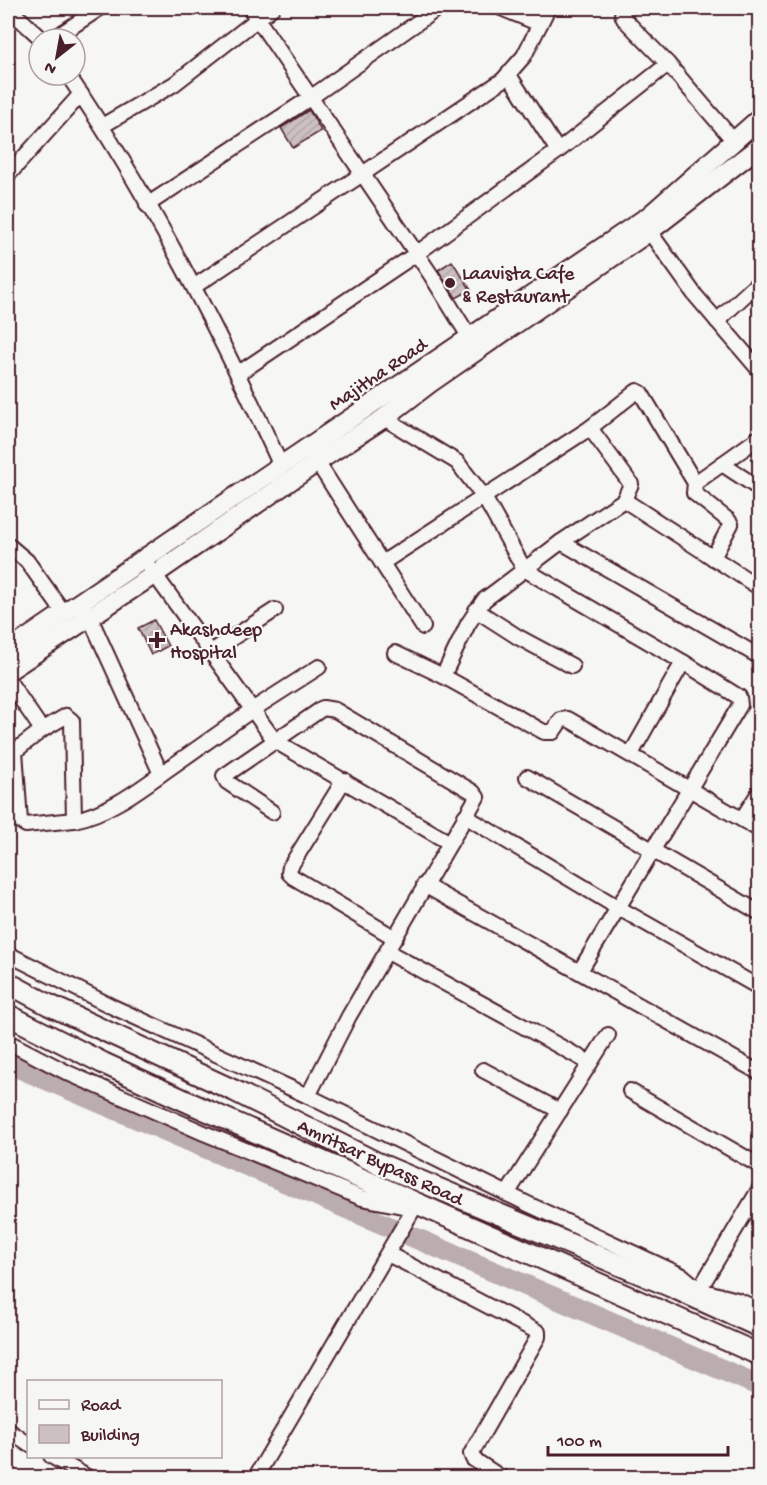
<svg xmlns="http://www.w3.org/2000/svg" width="767" height="1485" font-family="'Gochi Hand',sans-serif">
<defs>
<pattern id="building-hatch" width="6" height="6" patternUnits="userSpaceOnUse" patternTransform="scale(1.5)"><rect width="6" height="6" fill="#ccc1c0"/><path d="M-1 1l2-2M0 6l6-6M5 7l2-2" fill="none" stroke="#b1a5a5"/></pattern>
</defs>
<rect width="100%" height="100%" fill="#f6f6f2"/>
<filter id="ink" filterUnits="userSpaceOnUse"><feTurbulence type="fractalNoise" baseFrequency=".0167" numOctaves="2"/><feDisplacementMap in="SourceGraphic" scale="12" xChannelSelector="R" yChannelSelector="G"/><feConvolveMatrix kernelMatrix="1 2 1 2 8 2 1 2 1" color-interpolation-filters="sRGB"/></filter>
<g filter="url(#ink)">
<g fill="none" stroke-linecap="round" stroke-linejoin="round">
<path stroke="#bbadae" stroke-width="21" d="M8,1063L760,1386"/>
</g>
<g fill="url(#building-hatch)" stroke="#4a1f2b" stroke-width="1.5">
<path d="M309,110L321,131L293,148L281,128Z"/>
<path d="M452,261L471,290L456,298L438,270Z"/>
<path d="M154,620L168,646L151,655L138,628Z"/>
</g>
<g fill="none" stroke-linecap="round" stroke-linejoin="round">
<g stroke="#4a1f2b" stroke-width="18">
<g id="minor">
<path d="M8,8L42,39"/>
<path d="M250,8L431,275L470,338"/>
<path d="M501,8L540,24"/>
<path d="M624,8L622,14L624,19L668,64L734,141"/>
<path d="M53,39L100,8"/>
<path d="M68,75C151,198 219,331 281,466"/>
<path d="M509,75L558,151"/>
<path d="M102,126L174,84L272,8"/>
<path d="M8,175L81,94"/>
<path d="M147,205L310,98L438,8"/>
<path d="M644,224L695,295L760,371"/>
<path d="M195,286L503,80L524,56L548,8"/>
<path d="M717,321L760,281"/>
<path d="M239,373L416,254L558,151L668,64"/>
<path d="M384,418L457,462L484,497L524,569L683,662L739,697L740,705L580,971"/>
<path d="M312,454L423,627"/>
<path d="M722,464L760,437"/>
<path d="M695,483L722,464L760,489"/>
<path d="M624,500L631,484L590,428L637,391L641,393L695,483L694,493L728,520L731,524L713,558"/>
<path d="M561,542L760,657"/>
<path d="M8,545L27,561L64,613"/>
<path d="M382,563L590,428"/>
<path d="M150,568L275,741L450,843"/>
<path d="M476,610L518,637L572,666"/>
<path d="M211,652L275,610"/>
<path d="M395,653L443,676L544,732H553L561,720L568,719L760,830"/>
<path d="M443,676L468,624L484,600L561,542L624,500L760,588"/>
<path d="M8,680L42,730L66,716L72,721L74,820C106,814 136,792 161,774L87,611"/>
<path d="M42,730L15,751L20,821L26,825L74,820"/>
<path d="M631,754L683,662"/>
<path d="M161,774L252,710L319,667"/>
<path d="M527,777L760,913"/>
<path d="M344,780L290,867L289,873L293,877L395,938"/>
<path d="M272,812L227,782L224,776L323,708L335,710L473,792L477,797L349,1016L308,1096"/>
<path d="M465,816L617,907L760,988"/>
<path d="M742,819L760,791"/>
<path d="M424,885L760,1073"/>
<path d="M388,952L590,1063"/>
<path d="M8,954L113,1007L308,1096L530,1205L683,1276L710,1299"/>
<path d="M8,1042L68,1073L204,1133L362,1198L412,1208"/>
<path d="M483,1070L560,1111"/>
<path d="M630,1091L760,1166"/>
<path d="M760,1188L699,1290L737,1300L760,1310"/>
<path d="M507,1194L608,1035"/>
<path d="M388,1254L538,1332V1337L471,1454L473,1459L502,1478"/>
<path d="M8,1430L28,1444"/>
<path d="M51,1456L89,1478"/>
<path d="M255,1478L414,1208"/>
</g>
</g>
<g stroke="#4a1f2b" stroke-width="22">
<g id="major">
<path d="M8,651L650,215L760,118"/>
<path d="M8,671L155,574L332,452L384,418L430,383L650,231L760,146"/>
</g>
</g>
<g stroke="#4a1f2b" stroke-width="24">
<g id="highway">
<path d="M8,983L49,1005L235,1091L375,1162L672,1287L760,1327"/>
<path d="M8,1015L103,1063L190,1103L760,1355"/>
</g>
</g>
<use href="#minor" stroke="#f6f6f2" stroke-width="14"/>
<use href="#major" stroke="#f6f6f2" stroke-width="18"/>
<use href="#highway" stroke="#f6f6f2" stroke-width="20"/>
</g>
</g>
<g fill="#4a1f2b" stroke="#f6f6f2" stroke-width="2">
<circle cx="450" cy="283" r="6"/>
<path d="M154 631h6v6h6v6h-6v6h-6v-6h-6v-6h6z"/>
</g>
<g text-anchor="middle" stroke-width="4.5" stroke-linejoin="round" paint-order="stroke">
<g font-size="20" fill="#4a1f2b" stroke="#f6f6f2" text-anchor="start">
<text x="462" y="279">Laavista Cafe<tspan x="462" dy="23">&amp; Restaurant</tspan></text>
<text x="170" y="635">Akashdeep<tspan x="170" dy="23">Hospital</tspan></text>
</g>
<g font-size="20" fill="#4a1f2b" stroke="#f6f6f2">
<text transform="translate(377 373) rotate(-34)" y="7">Majitha Road</text>
<text transform="translate(381 1161) rotate(25)" y="7">Amritsar Bypass Road</text>
</g>
</g>
<rect width="767" height="1485" fill="none" stroke="#f6f6f2" stroke-width="30"/>
<rect x="15" y="15" width="737" height="1455" fill="none" stroke="#4a1f2b" stroke-width="2" filter="url(#ink)"/>
<rect x="27" y="1380" width="195" height="78" fill="#f6f6f2" stroke="#b1a0a2" stroke-width="1.5"/>
<rect x="39" y="1400" width="30" height="9" fill="#f6f6f2" stroke="#b1a0a2" stroke-width="1.5"/>
<text x="81" y="1410" font-size="18" fill="#4a1f2b">Road</text>
<rect x="39" y="1425" width="30" height="18" fill="#ccc1c0" stroke="#b1a0a2" stroke-width="1.5"/>
<text x="81" y="1440" font-size="18" fill="#4a1f2b">Building</text>
<g transform="translate(57 57) rotate(211)"><circle r="28" fill="#f6f6f2" stroke="#b1a0a2" stroke-width="1.5"/>
<path d="M0-4.5L10 22L0 15L-10 22Z" fill="#4a1f2b"/>
<text y="-9" font-size="16" font-weight="bold" text-anchor="middle" fill="#4a1f2b">N</text>
</g>
<path d="M548 1446v9h180v-9" fill="none" stroke="#4a1f2b" stroke-width="3"/>
<text x="557" y="1446" font-size="18" fill="#4a1f2b" stroke="#f6f6f2" stroke-width="4.5" paint-order="stroke">100 m</text>
</svg>
